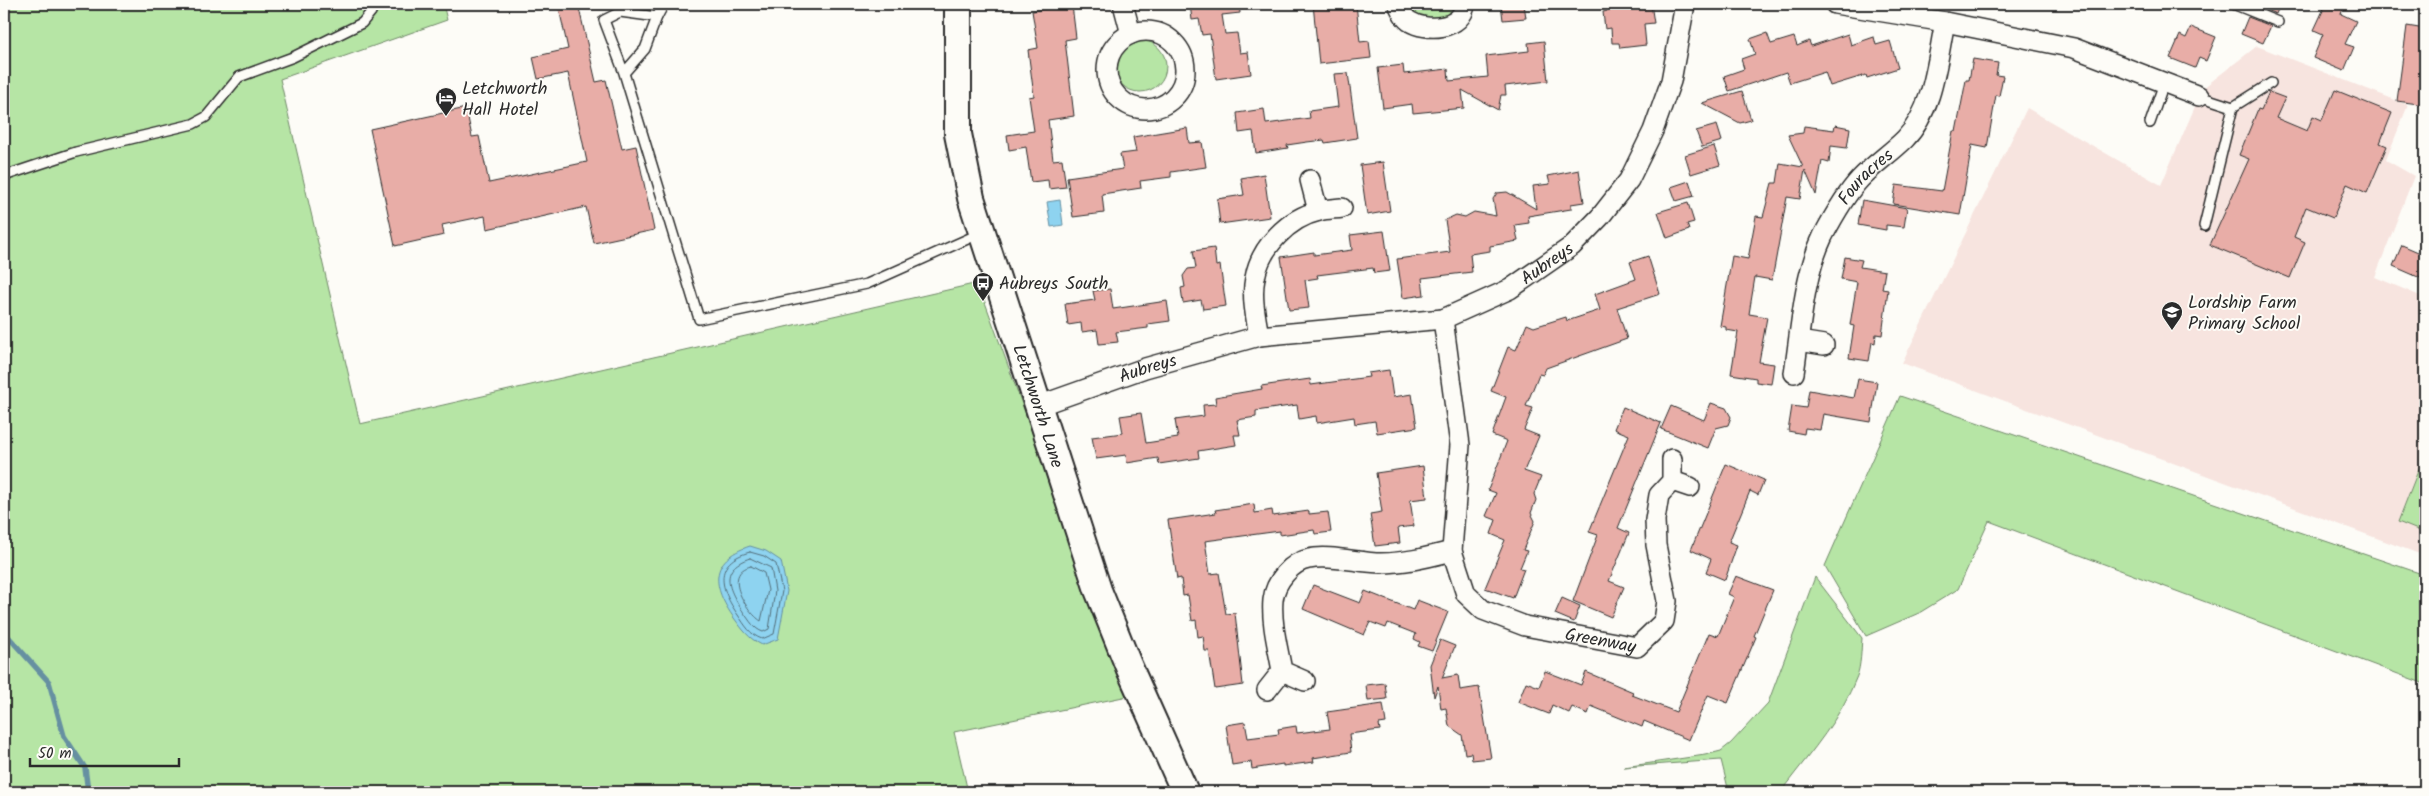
<svg xmlns="http://www.w3.org/2000/svg" width="2429" height="796" font-family="Kalam,sans-serif">
<rect width="100%" height="100%" fill="#fdfcf7"/>
<filter id="ink" filterUnits="userSpaceOnUse"><feTurbulence type="fractalNoise" baseFrequency=".02" numOctaves="2"/><feDisplacementMap in="SourceGraphic" scale="10" xChannelSelector="R" yChannelSelector="G"/><feConvolveMatrix kernelMatrix="1 2 1 2 8 2 1 2 1" color-interpolation-filters="sRGB"/></filter>
<g filter="url(#ink)">
<path fill="#f7e4df" d="M2257,46L2408,105L2386,160L2414,176L2375,277L2425,298V556L1902,363L2027,108L2161,185L2203,88Z"/>
<g fill="#b6e5a5" stroke="#708868">
<path d="M4,4H443L447,20L280,79L360,424L978,283L1128,696L954,732L968,792H4Z"/>
<path d="M1404,4H1459L1454,14L1441,22L1414,17Z"/>
<circle cx="1140" cy="66" r="26"/>
<path d="M1900,396L2425,575V684L1989,521L1958,589L1919,613L1866,636L1825,566Z"/>
<path d="M2425,453V533L2398,522Z"/>
<path d="M1815,577L1862,638C1861,651 1861,665 1857,676C1841,718 1812,751 1785,786V792H1729L1721,760L1624,767L1705,755L1721,751L1731,743L1768,703Z"/>
</g>
<g fill="#8ed3f0" stroke="#6690a1">
<path d="M1060,200L1063,225L1051,227L1047,202Z"/>
<path d="M750,546L766,551L781,561L787,591L778,639L762,645C748,638 743,630 734,618C712,587 708,560 750,546Z"/>
</g>
<g fill="none" stroke-linecap="round" stroke-linejoin="round">
<g stroke="#536e7a" stroke-width="1">
<path d="M750,552L764,556L776,564L782,591L774,634L762,639C750,635 745,625 738,615C720,589 712,562 750,552Z"/>
<path d="M750,558L771,568L775,591L769,629L763,632C754,629 750,621 744,613C730,592 716,569 750,558Z"/>
<path d="M751,566L764,573L768,590L761,621C747,612 721,573 751,566Z"/>
</g>
<path stroke="#6690a1" stroke-width="5.5" d="M4,632L49,682L64,736L85,768L88,792"/>
</g>
<g fill="#e8ada7" stroke="#2b2b2b">
<path d="M558,4H578L596,82L606,80L622,149L636,146L654,230L594,243L586,207L487,229L485,216L442,225L444,235L395,246L370,129L466,108L472,137L479,136L489,183L587,162L568,73L538,79L533,57L568,49Z"/>
<path d="M1190,4H1239L1240,13L1222,15L1225,34L1237,33L1240,53L1248,52L1251,74L1216,79L1210,34L1202,35L1199,19L1192,20Z"/>
<path d="M1313,4H1356L1360,42L1369,41L1371,58L1319,64Z"/>
<path d="M1501,4H1524L1526,18L1503,20Z"/>
<path d="M1606,4H1651L1654,23L1644,24L1646,45L1620,48L1619,43H1612L1611,28L1605,29L1603,12L1607,11Z"/>
<path d="M2254,4H2280L2276,14L2253,5Z"/>
<path d="M2326,4H2345L2341,14L2356,21L2345,44L2354,47L2344,71L2313,58L2323,34L2314,30Z"/>
<path d="M1072,5L1076,38L1065,40L1074,116L1048,120L1053,160L1062,159L1066,187L1049,189L1048,180L1031,182L1026,147L1009,150L1007,135L1034,131L1029,97L1034,96L1028,50L1038,48L1032,11Z"/>
<path d="M2248,17L2271,26L2263,43L2241,34Z"/>
<path d="M2407,26L2425,29V105L2397,101Z"/>
<path d="M2191,27L2216,37L2206,61L2199,58L2195,68L2170,58L2180,35L2186,38Z"/>
<path d="M1767,33L1771,44L1794,37L1797,46L1809,41L1811,46L1848,34L1851,45L1874,37L1876,45L1890,41L1898,68L1867,78L1866,75L1830,86L1825,72L1790,83L1786,72L1729,91L1724,76L1744,69L1741,59L1755,54L1750,39Z"/>
<path d="M1544,41L1548,81L1505,86L1506,95H1501L1498,110L1462,90L1464,108L1413,113L1412,104L1383,108L1378,68L1403,65L1404,74L1448,69L1449,81L1488,77L1486,56L1529,51L1528,43Z"/>
<path d="M1973,59L1998,63L1996,75L2003,76L1999,96L1996,95L1987,148L1972,145L1960,215L1893,204L1896,185L1942,191L1953,131L1956,132L1966,80H1969Z"/>
<path d="M1348,73L1357,138L1325,143L1324,140L1307,142L1287,145L1288,148L1256,153L1253,131L1239,133L1237,113L1264,109L1266,124L1310,118L1309,111L1338,107L1334,74Z"/>
<path d="M2335,90L2392,113L2380,143L2387,146L2367,193L2347,184L2333,218L2306,207L2294,237L2305,242L2290,278L2210,245L2249,159L2239,155L2258,109L2261,110L2269,92L2285,98L2276,118L2307,131L2313,116L2322,120Z"/>
<path d="M1742,91L1751,120L1740,123L1702,103Z"/>
<path d="M1717,125L1722,141L1702,147L1696,131Z"/>
<path d="M1835,125L1850,128L1847,148L1831,146L1829,163L1822,161L1816,195L1805,170L1800,199L1787,197L1772,280L1755,277L1749,314L1767,317L1759,362L1774,364L1771,384L1756,382V378L1731,374L1738,332L1726,330V327L1720,326L1732,256L1748,259L1756,216L1763,217L1772,183H1777L1780,163L1803,167L1788,135L1803,133L1804,126L1834,130Z"/>
<path d="M1187,128L1189,143L1202,142L1206,167L1171,172V177L1140,181L1141,188L1102,194L1104,213L1073,217L1067,177L1123,169L1120,154L1136,152L1133,137Z"/>
<path d="M1714,146L1720,165L1691,174L1685,155Z"/>
<path d="M1383,162L1390,211L1367,215L1360,165Z"/>
<path d="M1579,170L1584,202L1571,204V209L1528,216L1529,223L1515,225L1518,241L1490,246V251L1470,254L1472,272L1422,278L1424,295L1403,298L1397,259L1450,252L1445,220L1456,215L1465,217L1474,212L1496,216L1493,199L1497,193L1507,192L1536,209L1533,186L1550,184L1548,176Z"/>
<path d="M1264,174L1270,217L1220,224L1217,199L1244,195L1241,178Z"/>
<path d="M1689,181L1694,196L1676,201L1671,187Z"/>
<path d="M1862,200L1907,208L1904,227L1886,225V230L1858,225Z"/>
<path d="M1688,203L1694,222L1687,224L1689,230L1667,238L1658,212Z"/>
<path d="M1384,231L1390,271L1374,273L1373,268L1317,275L1318,278L1305,280L1309,308L1289,310L1281,257L1314,252V255L1352,250L1350,235Z"/>
<path d="M2402,245L2425,255V280L2393,266Z"/>
<path d="M1214,248L1216,266L1220,265L1226,306L1203,309L1201,300L1183,303L1181,288L1185,287L1183,276L1188,269L1196,268L1193,251Z"/>
<path d="M1648,256L1660,294L1617,308L1627,339L1546,368L1543,375L1539,374L1526,406L1533,408L1524,430L1539,436L1524,471L1541,477L1534,494L1536,500L1531,513L1535,521L1523,550L1527,551L1520,568L1524,569L1513,598L1485,588L1505,540L1491,534L1496,520L1486,516L1496,493L1488,490L1507,441L1492,435L1506,397L1491,391L1508,347L1516,350L1527,324L1534,327L1566,317L1567,321L1600,310L1595,294L1636,279L1630,262Z"/>
<path d="M1845,257L1862,260L1860,267L1885,271L1882,289L1888,290L1882,335L1876,334L1875,343L1872,342L1869,361L1849,358L1854,326L1850,325L1857,282L1841,279Z"/>
<path d="M1110,289L1113,309L1167,301L1170,321L1148,324V328L1116,332L1118,342L1099,344L1097,330L1082,332L1081,323L1068,325L1065,304L1095,300L1093,291Z"/>
<path d="M1389,370L1393,397L1412,394L1417,427L1377,433L1375,421L1355,424L1354,417L1317,423L1316,416L1299,419L1297,405L1256,411V417L1237,420L1240,435H1234L1236,445L1198,451L1199,458L1159,464L1158,458L1127,463L1126,455L1096,459L1092,437L1123,433L1120,416L1141,413L1146,443L1178,438L1175,420L1204,416L1203,405L1216,404L1215,397L1262,389L1261,386L1310,379L1311,385L1369,377L1368,373Z"/>
<path d="M1858,379L1877,382L1871,422L1823,414L1820,430L1805,428L1804,434L1788,431L1792,406L1806,408L1809,390L1854,398Z"/>
<path d="M1711,403L1726,408L1731,417L1728,425L1716,428L1708,448L1661,429L1671,406L1704,420Z"/>
<path d="M1623,407L1661,423L1618,528L1629,533L1609,581L1624,587L1611,617L1573,601L1598,535L1589,532L1629,435L1614,429Z"/>
<path d="M1726,464L1764,480L1758,495L1750,491L1729,542L1737,545L1725,580L1706,572L1711,559L1691,550Z"/>
<path d="M1423,466L1427,498L1410,500L1414,526L1398,528L1400,543L1375,546L1370,514L1382,512L1376,473Z"/>
<path d="M1254,504L1255,513L1272,510L1273,516L1309,511V514L1328,512L1331,532L1315,534L1314,530L1280,535V531L1205,541L1210,574L1219,573L1226,614L1235,613L1243,685L1215,689L1209,651H1205L1203,636L1198,637L1196,620L1192,621L1188,595L1183,596L1181,578L1177,579L1168,520L1216,513L1215,510Z"/>
<path d="M1736,576L1773,590L1754,636L1756,637L1728,703L1708,695L1689,740L1644,721L1642,727L1591,706L1588,714L1572,707L1569,713L1552,705L1549,714L1518,702L1526,682L1539,687L1545,671L1581,685L1586,672L1633,692L1632,695L1676,712L1709,633L1718,636L1734,597L1728,594Z"/>
<path d="M1313,585L1360,603L1365,591L1413,610L1417,600L1448,612L1432,651L1418,646L1420,642L1414,639L1416,634L1388,623L1386,628L1370,622L1364,635L1303,609Z"/>
<path d="M1562,598L1580,606L1574,622L1555,614Z"/>
<path d="M1440,640L1455,646L1442,678L1458,675L1460,690L1479,687L1491,758L1472,760L1471,753L1465,754L1462,735L1449,726L1446,708L1441,709L1438,686L1434,697L1430,665Z"/>
<path d="M1385,683L1387,699L1368,701L1366,685Z"/>
<path d="M1383,704L1386,723L1379,724L1380,730L1349,734L1351,752L1313,758L1314,762L1283,766V764L1252,769L1251,762L1232,765L1226,725L1245,722L1248,738L1279,734L1278,729L1296,726L1297,733L1330,729L1327,712Z"/>
</g>
<g fill="none" stroke-linecap="round" stroke-linejoin="round">
<g stroke="#2b2b2b" stroke-width="12">
<g id="lane">
<path d="M2233,4L2278,22"/>
<path d="M657,17L664,4"/>
<path d="M624,73L604,20L620,12L657,17L645,49L624,73L699,319L867,284L981,233"/>
<path d="M2199,96L2233,107L2204,226"/>
<path d="M2233,107L2271,83"/>
<path d="M2150,123L2164,83"/>
<path d="M4,176L76,152L193,124L206,117L239,77L293,57L362,23L371,12L374,4"/>
</g>
</g>
<g stroke="#2b2b2b" stroke-width="22">
<g id="street">
<path d="M1123,4L1131,34"/>
<path d="M1398,4C1401,9 1403,17 1409,21C1426,32 1463,30 1465,4"/>
<path d="M1835,4L1945,22L2074,48L2199,96"/>
<circle cx="1146" cy="70" r="39"/>
<path d="M1310,180L1318,211"/>
<path id="s1" d="M1443,319L1460,445L1452,551L1466,594L1483,610L1525,626L1637,647L1664,621L1667,601L1656,545L1655,520L1659,495L1672,481V459"/>
<path d="M1259,336C1256,318 1251,297 1255,278C1260,248 1288,218 1319,211C1326,209 1335,209 1342,208"/>
<path d="M1799,341L1824,345"/>
<path id="s2" d="M1794,373C1801,328 1803,278 1823,236C1833,217 1845,195 1860,179C1874,164 1891,153 1905,139C1934,109 1937,60 1945,22"/>
<path id="s3" d="M1038,406L1145,368L1259,336L1443,319L1510,289L1572,246L1600,217L1629,180L1653,131L1671,81L1685,4"/>
<path d="M1672,481L1690,487"/>
<path d="M1305,681L1282,671C1278,648 1271,623 1273,600C1275,582 1291,562 1309,559C1328,554 1360,563 1381,563C1406,563 1428,557 1452,551"/>
<path d="M1267,690L1282,671"/>
</g>
</g>
<g stroke="#2b2b2b" stroke-width="30">
<g id="secondary">
<path id="s4" d="M958,4V134L971,198L1098,590L1129,667L1185,792"/>
</g>
</g>
<use href="#lane" stroke="#fdfcf7" stroke-width="9"/>
<use href="#street" stroke="#fdfcf7" stroke-width="19"/>
<use href="#secondary" stroke="#fdfcf7" stroke-width="26"/>
</g>
</g>
<defs>
<g id="hotel-pin" transform="scale(1.125)"><path d="M0 17L-7.5 6A9.5 9.5 0 1 1 7.5 6Z" fill="#2b2b2b" stroke="#fdfcf7"/><path d="M-6-4.5h1.5V1H6V5H4.5V3h-9V5H-6ZM-4 0a1.8 1.8 0 1 1 3.6 0ZM.5 0V-2.5h3Q6-2.5 6 0Z" fill="#fff"/></g>
<g id="bus-pin" transform="scale(1.125)"><path d="M0 17L-7.5 6A9.5 9.5 0 1 1 7.5 6Z" fill="#2b2b2b" stroke="#fdfcf7"/><path d="M-5-6H5V4H4V6H2V4H-2V6H-4V4H-5ZM-3.5-4V0h7V-4ZM-3.5 1.2v1.5H-2V1.2ZM2 1.2v1.5H3.5V1.2Z" fill="#fff"/></g>
<g id="school-pin" transform="scale(1.125)"><path d="M0 17L-7.5 6A9.5 9.5 0 1 1 7.5 6Z" fill="#2b2b2b" stroke="#fdfcf7"/><path d="M0-5L7-2L0 1L-7-2ZM-4 1L0 2.5L4 1V4Q0 6-4 4Z" fill="#fff"/></g>
</defs>
<g fill-rule="evenodd">
<use href="#hotel-pin" x="446" y="98"/>
<use href="#bus-pin" x="983" y="283"/>
<use href="#school-pin" x="2172" y="312"/>
</g>
<g text-anchor="middle" stroke-width="4" stroke-linejoin="round" paint-order="stroke">
<g font-size="18" fill="#2b2b2b" stroke="#fdfcf7" text-anchor="start">
<text x="462" y="94">Letchworth<tspan x="462" dy="21">Hall Hotel</tspan></text>
<text x="999" y="289">Aubreys South</text>
<text x="2188" y="308">Lordship Farm<tspan x="2188" dy="21">Primary School</tspan></text>
</g>
<g font-size="18" fill="#2b2b2b" stroke="#fdfcf7">
<text dy="6" stroke="none"><textPath href="#s2" startOffset="214">Fouracres</textPath></text>
<text dy="6" stroke="none"><textPath href="#s3" startOffset="535">Aubreys</textPath></text>
<text dy="6" stroke="none"><textPath href="#s3" startOffset="116">Aubreys</textPath></text>
<text dy="6" stroke="none"><textPath href="#s4" startOffset="414">Letchworth Lane</textPath></text>
<text dy="6" stroke="none"><textPath href="#s1" startOffset="424">Greenway</textPath></text>
</g>
</g>
<rect width="2429" height="796" fill="none" stroke="#fdfcf7" stroke-width="20"/>
<rect x="10" y="10" width="2409" height="776" fill="none" stroke="#2b2b2b" stroke-width="2" filter="url(#ink)"/>
<path d="M30 758v8h149v-8" fill="none" stroke="#2b2b2b" stroke-width="2.5"/>
<text x="38" y="758" font-size="15" fill="#2b2b2b" stroke="#fdfcf7" stroke-width="4" paint-order="stroke">50 m</text>
</svg>
